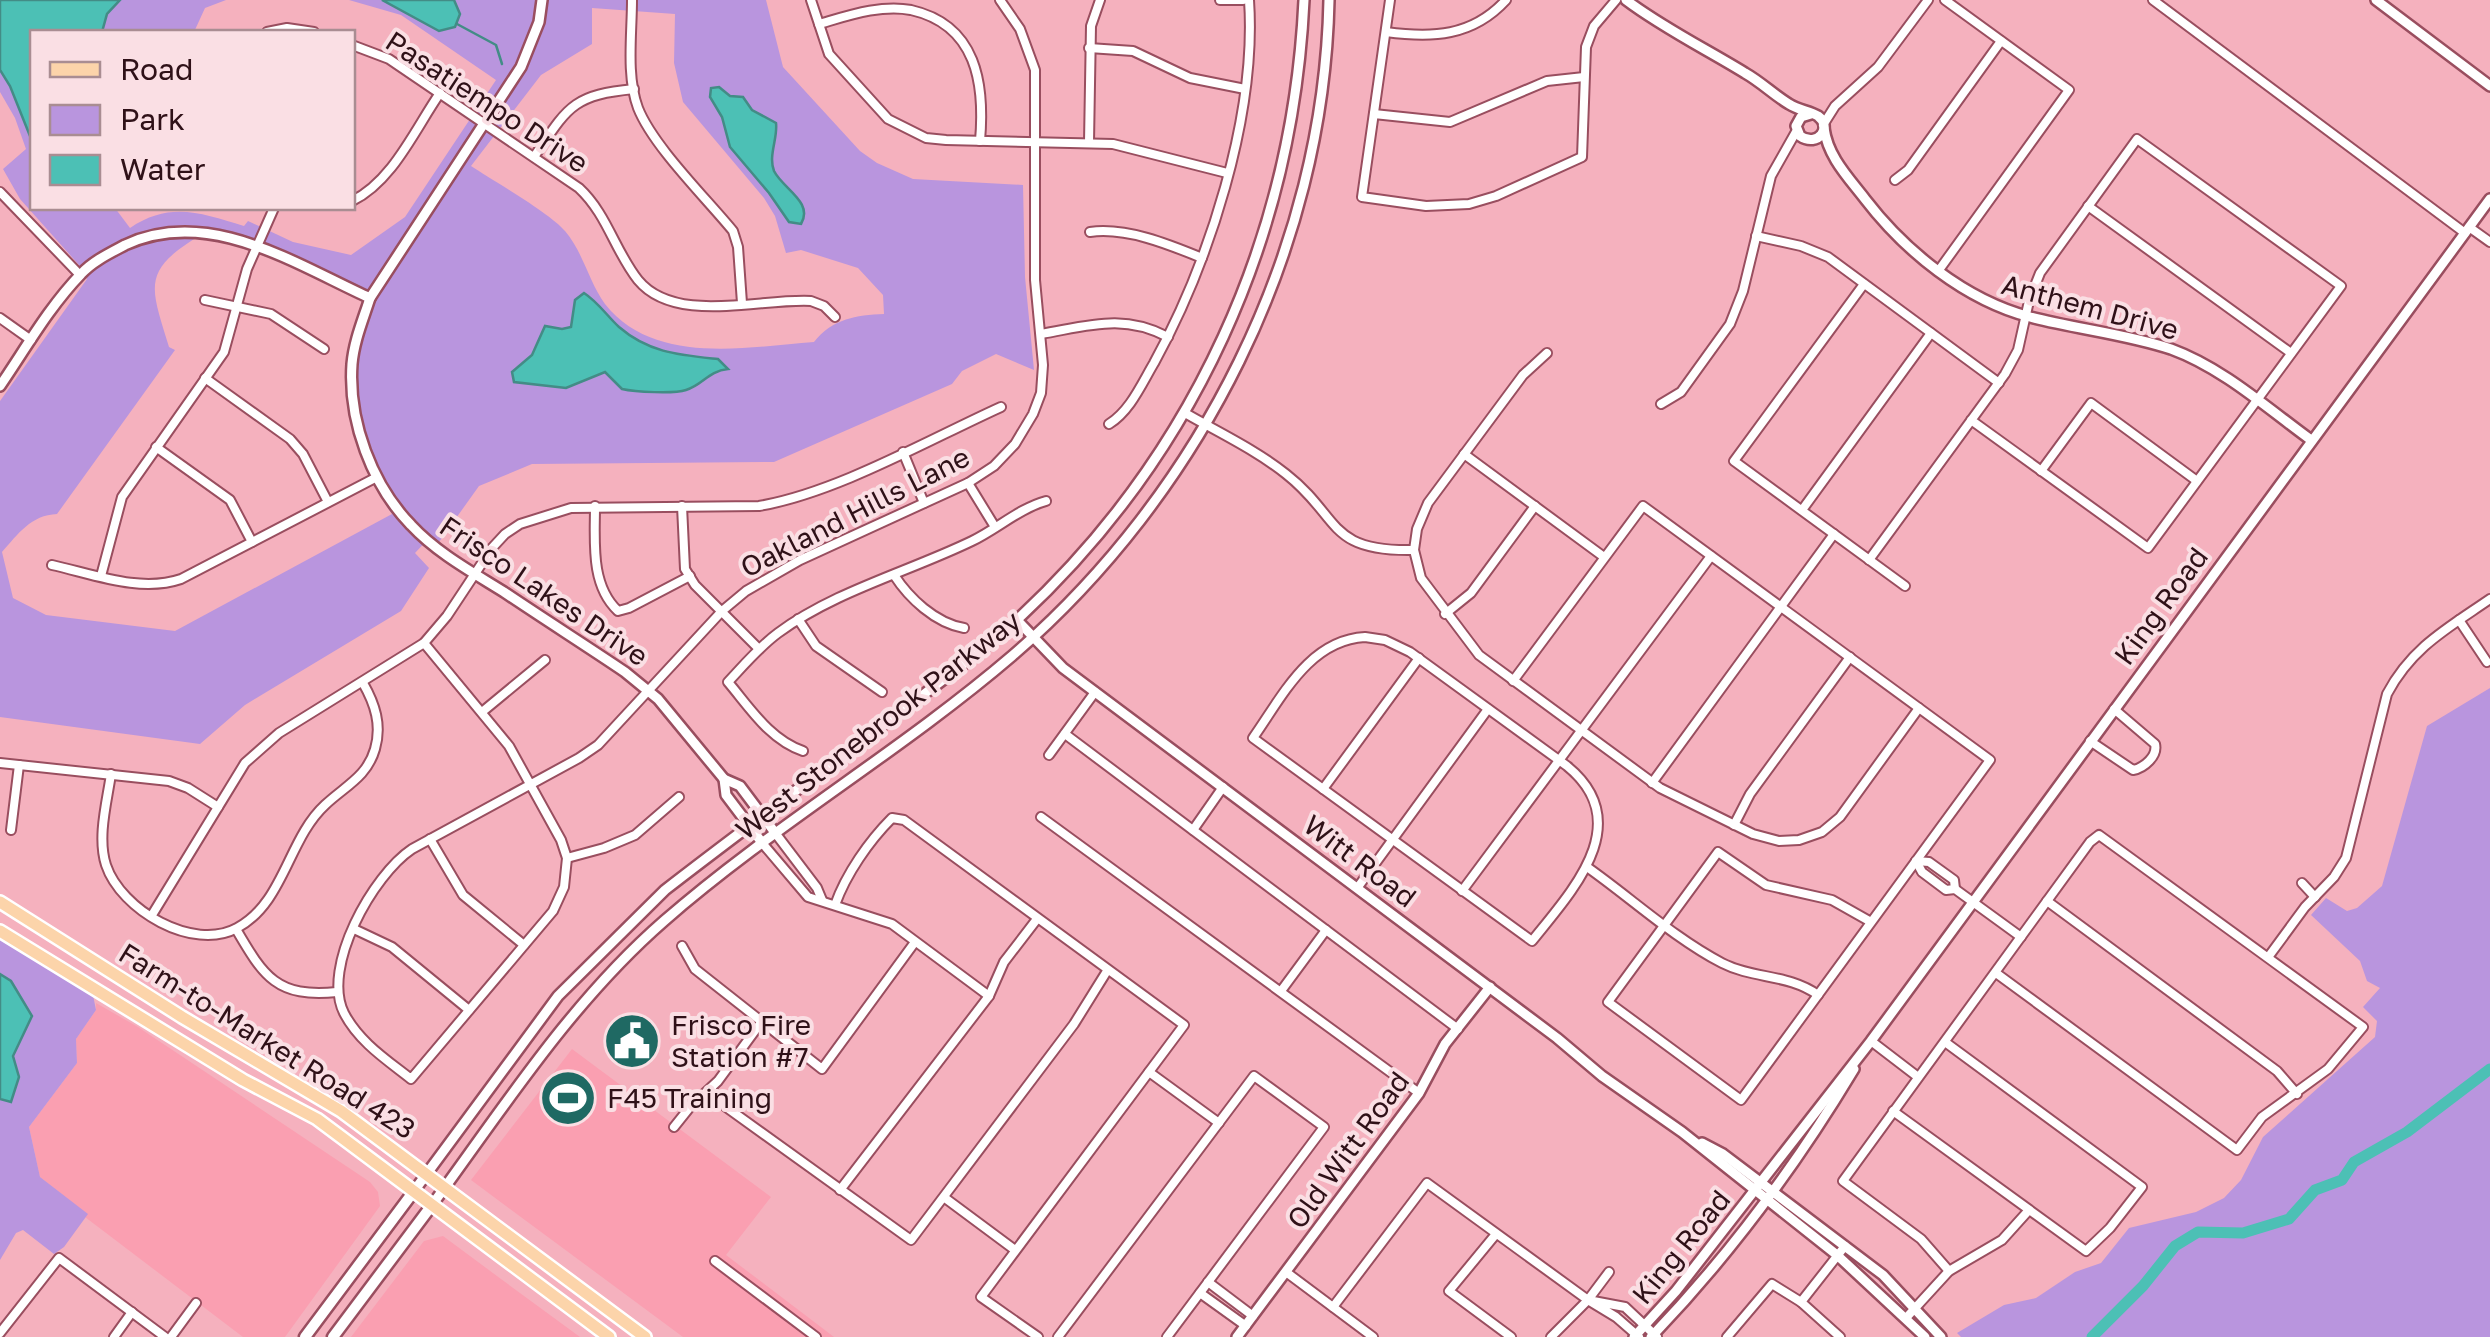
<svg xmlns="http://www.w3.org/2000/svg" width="2490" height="1337" font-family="'Golos Text',sans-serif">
<rect width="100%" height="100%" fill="#f5b1be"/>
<g fill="#fa9fb1">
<path d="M96,1003L138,1027L370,1182L378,1192L380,1206L285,1337H243L85,1217L87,1214L40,1177L29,1127L77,1063L76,1039L96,1010Z"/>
<path d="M572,1049L771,1197L726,1255L834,1337H683L471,1180Z"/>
<path d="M443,1236L501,1279L580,1337H351L424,1241Z"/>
</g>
<g fill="#b995de" fill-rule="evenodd">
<path d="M0,0H226L205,8L194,32H32V208H115L130,228C170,201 201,213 244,226L248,221L293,242L351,255L405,217L496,80L401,15L349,0H766L783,67L860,151L877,163L913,179L1023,185L1025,277L1034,370L996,354L962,371L952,384L774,462L532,464L479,486L439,542L431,536L415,553L429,568L401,611L245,705L200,744L0,717V401L87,279L79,265L20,199L3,169L26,149L15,118L0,92ZM592,8L675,14L674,63L683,102L764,198L775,216L786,253L801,250L858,268L883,295L884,314C856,315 832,319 814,342C746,347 654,366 605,304C589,282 583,252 565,231C550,213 492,180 471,166L541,75L592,44ZM201,235L237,242L364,299C359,322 350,344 349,367C345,419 363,472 392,514L175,631L46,615L13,598L2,552C18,534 31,515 57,514L175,350L169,347C151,287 140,271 201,235Z"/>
<path d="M2490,688V1337H1961L1957,1333L2004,1305L2036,1298L2075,1272L2101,1263L2129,1228L2196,1212L2224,1198L2241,1180L2263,1137L2375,1037L2377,1021L2363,1007L2380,988L2367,981L2360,961L2311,915L2326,898L2347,911L2357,908L2382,886L2427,726Z"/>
<path d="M0,935L93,995L96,1010L76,1039L77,1063L29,1127L40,1177L88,1214L64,1247L54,1254L23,1230L16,1233L0,1260Z"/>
</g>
<g fill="#4cc0b5" stroke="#438c86" stroke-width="2.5">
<path d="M0,0H120L107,14L102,32H32V141L10,86L0,70Z"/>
<path d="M382,0H454L460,14L455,27L439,31Z"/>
<path d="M719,87L730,96L743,97L752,110L776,123C778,138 768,156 774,171C783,189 814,202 801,224L789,222L769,193L730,147L722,117L710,97L711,88Z"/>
<path d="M584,293C598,302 607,316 619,327C649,353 680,355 718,359L728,369C708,371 703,385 686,390C674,394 635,392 622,389L605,372L566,388L514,382L512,372L532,355L545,326L562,329L571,327L575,300Z"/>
<path d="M0,974L11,981L32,1016L13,1056L19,1077L11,1102L0,1099Z"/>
</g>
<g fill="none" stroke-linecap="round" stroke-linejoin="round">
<path stroke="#438c86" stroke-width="2.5" d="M457,24L496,45L502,64"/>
<path stroke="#4cc0b5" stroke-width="11" d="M2092,1337L2143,1286L2175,1246L2198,1232L2243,1233L2289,1219L2315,1190L2342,1180L2354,1162L2407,1132L2490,1069"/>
<g stroke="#994e5f" stroke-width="12">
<g id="minor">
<path d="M632,0C632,34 626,76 638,108C653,146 706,198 733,231L738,247L742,303"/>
<path d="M811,0L829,54L888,119L926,138L946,140L1113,144L1227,173"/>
<path d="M1220,0H1243"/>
<path d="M1390,0L1362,197L1426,206L1469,204L1496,196L1582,157L1586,47L1594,26L1616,0"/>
<path d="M2153,0L2465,233"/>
<path d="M819,24C847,16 881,4 911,10C977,25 985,84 980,141"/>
<path d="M267,32L287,28L314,32"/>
<path d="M1386,32C1432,38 1472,37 1506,0"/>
<path d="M352,45L389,59L579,188C607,214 615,251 638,280C675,325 760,298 811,301L824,306L835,317"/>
<path d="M1089,48L1133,51L1190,78L1245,89"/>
<path d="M1374,114L1450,122L1547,81L1584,77"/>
<path d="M1823,125L1835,106L1878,67L1928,0"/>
<path d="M1089,142L1091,26L1100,0"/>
<path d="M534,157C568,107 572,95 634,89"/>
<path d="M1895,180L1908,170L2001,41"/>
<path d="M0,192L80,275"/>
<path d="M352,201C393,181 415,129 440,93"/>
<path d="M2088,206L2291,353"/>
<path d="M2469,227L2490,242"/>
<path d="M1090,232C1126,227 1168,244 1202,258"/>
<path d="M1756,236L1801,246L1828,257L1999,383"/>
<path d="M1939,270L2069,90L1945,0"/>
<path d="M1864,284L1734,461L1905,586"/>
<path d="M205,300L271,314L324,349"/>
<path d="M0,318L31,340"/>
<path d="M1041,334C1088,326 1123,313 1168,337"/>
<path d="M1547,353L1523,375L1428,503L1417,529L1414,550L1421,578L1479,655L1660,788L1753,834L1779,841L1799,840L1822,832L1840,817L1919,708"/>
<path d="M205,378L290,439L303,454L328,502"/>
<path d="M1661,404L1681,392L1730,324L1743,291L1771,176L1797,130"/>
<path d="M1185,413C1218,432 1256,450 1286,474C1341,517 1326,552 1414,550"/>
<path d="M1109,424C1130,411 1141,385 1154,363C1209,263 1257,115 1249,0"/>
<path d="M156,447L230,500L252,542"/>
<path d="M903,452L924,503"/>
<path d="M1464,454L1604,557"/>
<path d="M2041,471L2091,403L2197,481"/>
<path d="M968,483L995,527"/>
<path d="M595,506C595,541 590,585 618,611L629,608L690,576"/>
<path d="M682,506L685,569L695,585L759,649"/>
<path d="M1802,510L1931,333"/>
<path d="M1869,560L2005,374L2018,350L2029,301L2040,273L2137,139L2341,286L2148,548L1971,420"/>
<path d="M52,565C93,574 140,593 181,579L377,477"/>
<path d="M894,575C909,598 935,623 964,628"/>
<path d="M101,576L122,497L224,352L247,269L274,208"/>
<path d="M1445,614L1471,593L1535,506"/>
<path d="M798,619L816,646L882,692"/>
<path d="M2459,620L2487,662"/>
<path d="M1365,637L1385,640L1410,652L1567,766C1637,823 1572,891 1532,941L1253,738C1282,697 1309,640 1365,637Z"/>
<path d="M424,643L509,746L561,840L567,858L564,887L553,911L411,1079C387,1060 359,1042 344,1013C321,967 373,875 412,849L579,758L598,745L722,611L746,591L800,560L968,483L994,466L1015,444L1033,414L1041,393L1043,365L1035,280V70L1020,29L1000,0"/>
<path d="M1513,681L1643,506L1990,760L1741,1100L1608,1002L1718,852L1766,885L1832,900L1871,922"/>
<path d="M482,712L545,660"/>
<path d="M1065,734L1458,1029"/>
<path d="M2090,741L2133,770C2144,768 2158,756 2155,744L2114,709"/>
<path d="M803,751C770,740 750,708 728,682C744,665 759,647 778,633C835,591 908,572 972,541C997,529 1020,508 1046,501"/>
<path d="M1049,755L1095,692"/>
<path d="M0,763L169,781L188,788L218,807"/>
<path d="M111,774C107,802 97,837 106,865C121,910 193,952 237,928C284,903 288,839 325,805C345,786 367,777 375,749C382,725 375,704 363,683"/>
<path d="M1652,783L1834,534"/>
<path d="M1323,789L1419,658"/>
<path d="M1041,817L1419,1093"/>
<path d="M1734,825L1750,794L1850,657"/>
<path d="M11,830L19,765"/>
<path d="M1193,830L1223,787"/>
<path d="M776,834L817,888L822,900"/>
<path d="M430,839L463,895L524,945"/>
<path d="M763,844L808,897L892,924L989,996"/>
<path d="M567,858L604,848L635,835L679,797"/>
<path d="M1916,861L1922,872L1946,890L1955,889L2021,937"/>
<path d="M1916,861L1929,862L1954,880L1955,889"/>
<path d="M1587,867C1631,898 1674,938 1722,963C1753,979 1789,974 1818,995"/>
<path d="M2302,883L2315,897"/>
<path d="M1358,887L1488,709"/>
<path d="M1462,891L1711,556"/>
<path d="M2047,901L2277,1071L2297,1094"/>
<path d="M835,905C846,874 869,841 892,818L904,820L1184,1025L981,1297L1038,1337"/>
<path d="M152,915L245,763L279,733L424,643L447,616L492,548L505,534L520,524L571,508L759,506C836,493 928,440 1001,407"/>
<path d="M236,929C264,977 277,998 337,992"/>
<path d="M354,929L392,947L469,1010"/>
<path d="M682,946L695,969L822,1069L915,942"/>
<path d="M2269,956L2305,907L2334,877L2346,858L2387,694C2412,647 2448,628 2490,599"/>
<path d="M1281,991L1326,930"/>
<path d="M1871,1041L1918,1077"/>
<path d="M1149,1072L1219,1123"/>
<path d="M711,1089L726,1107L911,1240L1074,1024L1107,971"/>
<path d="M1893,1111L2086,1251L2110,1228L2142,1187L1945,1042"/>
<path d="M674,1127L690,1107L718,1081L762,1021"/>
<path d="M840,1190L989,996L1004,962L1037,919"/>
<path d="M945,1198L1015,1250"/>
<path d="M1496,1234L1449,1291L1511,1337"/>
<path d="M715,1261L816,1337"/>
<path d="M1949,1271L1921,1239L1843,1181L2090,842L2099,835L2363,1027L2328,1069L2262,1117L2237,1150L1996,973"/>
<path d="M1286,1272L1373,1337"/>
<path d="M1208,1282L1253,1316"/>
<path d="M1200,1293L1246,1326"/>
<path d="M1801,1302L1845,1246"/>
<path d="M1333,1307L1427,1183L1588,1300"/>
<path d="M1906,1318L1949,1271L2002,1240L2029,1210"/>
<path d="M0,1333L59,1258L165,1337"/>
<path d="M114,1337L132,1312"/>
<path d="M171,1337L196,1303"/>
<path d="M1058,1337L1254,1076L1324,1127L1167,1337"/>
<path d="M1551,1337L1588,1300L1609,1272"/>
<path d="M1639,1337L1616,1317L1588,1300L1625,1307L1657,1337"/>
<path d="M1727,1337L1772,1284L1801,1302L1840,1337"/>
</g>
</g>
<g stroke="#994e5f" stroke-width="14">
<g id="tertiary">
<path d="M542,0L539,22L521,67L370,298C363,320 354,341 352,364C348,421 372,485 411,525C437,553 472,572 504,592C544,619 585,645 625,672L658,699L724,779L740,786L776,834"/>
<path d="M1626,0C1663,28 1706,49 1745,73C1761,82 1774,95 1789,104C1798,110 1810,111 1818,116C1833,127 1818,148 1800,136L1796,126L1801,117L1811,114"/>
<path d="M2376,0L2490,86"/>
<path d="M1824,128C1828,157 1848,177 1865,199C1905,251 1965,300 2030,317C2076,329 2126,334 2171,349C2223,368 2267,408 2311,440"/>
<path d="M0,386C26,348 49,307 81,274C93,261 110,253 125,245C209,206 295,264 370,298"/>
<path d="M1017,620L1063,668L1557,1038L1602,1076L1682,1132L1837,1255L1925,1337"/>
<path d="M724,779L726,795L763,844"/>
<path d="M1702,1143L1723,1154L1883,1275L1941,1337"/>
<path d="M414,1191L558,996L665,890C741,831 819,774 895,716C937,684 981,653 1020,617C1194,455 1293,238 1304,0"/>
<path d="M432,1205C504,1107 571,1002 664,921C774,825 901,751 1012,656C1200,494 1324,251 1329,0"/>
<path d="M1237,1337L1419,1093L1445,1044L1490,987"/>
<path d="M1634,1337L1676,1291L1871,1041L2490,199"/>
<path d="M1651,1337C1728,1257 1797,1164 1854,1069"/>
</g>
</g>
<g stroke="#994e5f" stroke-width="15">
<g id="secondary">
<path d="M305,1337L414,1191"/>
<path d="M333,1337L432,1205"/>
</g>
</g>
<g stroke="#fff" stroke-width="16">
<g id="primary">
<path d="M0,902L182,1017L341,1111L645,1337"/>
<path d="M0,931L243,1080L317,1119L609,1337"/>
</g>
</g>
<use href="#minor" stroke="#fff" stroke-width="8"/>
<use href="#tertiary" stroke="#fff" stroke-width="9"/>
<use href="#secondary" stroke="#fff" stroke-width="10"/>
<use href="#primary" stroke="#fcd4aa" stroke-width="11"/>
</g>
<defs>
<g id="civic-disc" transform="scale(2.875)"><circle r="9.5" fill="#1f6963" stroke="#fadfe4"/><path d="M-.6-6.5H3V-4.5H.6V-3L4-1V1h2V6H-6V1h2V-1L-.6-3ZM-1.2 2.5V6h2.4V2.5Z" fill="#fff"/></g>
<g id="stadium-disc" transform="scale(2.875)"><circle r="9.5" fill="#1f6963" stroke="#fadfe4"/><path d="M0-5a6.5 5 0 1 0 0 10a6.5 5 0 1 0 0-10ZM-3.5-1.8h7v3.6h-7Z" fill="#fff"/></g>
</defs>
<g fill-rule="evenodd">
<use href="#civic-disc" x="632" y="1041"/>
<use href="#stadium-disc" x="568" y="1098"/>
</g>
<g text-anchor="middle" stroke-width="8" stroke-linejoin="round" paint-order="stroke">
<g font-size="28" fill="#2f1118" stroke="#fadfe4">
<text transform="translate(487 102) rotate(33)" y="10">Pasatiempo Drive</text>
<text transform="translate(2090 307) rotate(15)" y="10">Anthem Drive</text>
<text transform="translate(855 512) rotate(-27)" y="10">Oakland Hills Lane</text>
<text transform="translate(544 591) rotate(34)" y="10">Frisco Lakes Drive</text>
<text transform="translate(2161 606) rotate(-54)" y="10">King Road</text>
<text transform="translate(878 725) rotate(-38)" y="10">West Stonebrook Parkway</text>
<text transform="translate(1360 861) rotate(37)" y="10">Witt Road</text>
<text transform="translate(267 1041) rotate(32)" y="10">Farm-to-Market Road 423</text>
<text transform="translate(1348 1150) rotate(-54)" y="10">Old Witt Road</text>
<text transform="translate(1681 1247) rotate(-51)" y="10">King Road</text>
</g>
<g font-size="28" fill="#2f1118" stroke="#fadfe4" text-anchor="start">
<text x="671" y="1035">Frisco Fire<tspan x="671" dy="32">Station #7</tspan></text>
<text x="607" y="1108">F45 Training</text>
</g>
</g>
<rect x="30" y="30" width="325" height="180" fill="#fadfe4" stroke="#a98d92" stroke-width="2.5"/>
<rect x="50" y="62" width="50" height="15" fill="#fcd4aa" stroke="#a98d92" stroke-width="2.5"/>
<text x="120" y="80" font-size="30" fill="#2f1118">Road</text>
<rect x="50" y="105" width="50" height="30" fill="#b995de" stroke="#a98d92" stroke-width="2.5"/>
<text x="120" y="130" font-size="30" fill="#2f1118">Park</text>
<rect x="50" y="155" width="50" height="30" fill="#4cc0b5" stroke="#a98d92" stroke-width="2.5"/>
<text x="120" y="180" font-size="30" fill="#2f1118">Water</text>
</svg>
